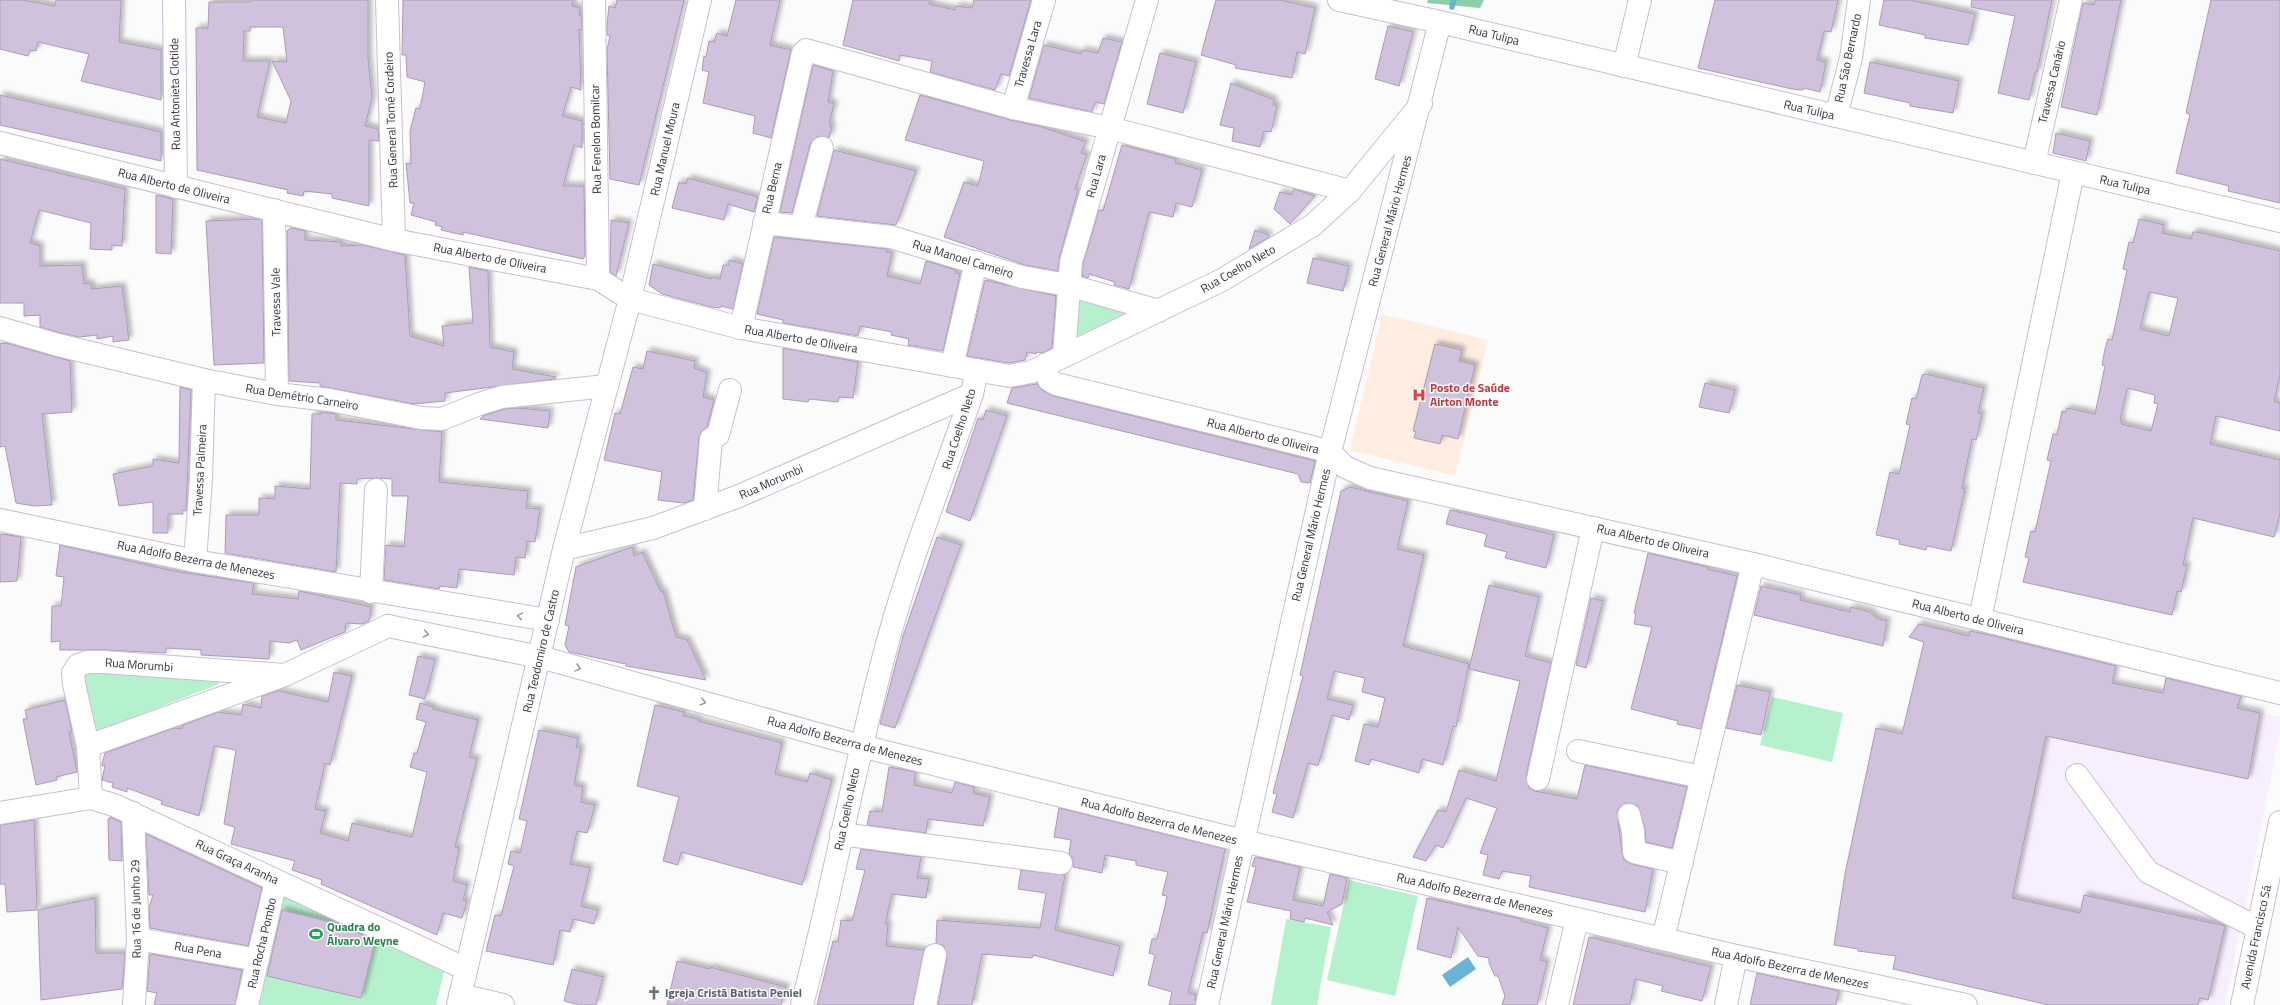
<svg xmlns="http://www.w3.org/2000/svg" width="2280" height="1005" font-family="'Titillium Web',sans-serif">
<defs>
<filter id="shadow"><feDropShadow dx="3.5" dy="-3.5" stdDeviation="2" flood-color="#0004"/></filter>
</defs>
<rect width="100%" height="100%" fill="#fbfbfb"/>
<path fill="#f7effd" d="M1996,658L2280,717V733L2225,1005H2049L1928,977Z"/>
<path fill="#ffede2" d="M1382,314L1488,340L1455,476L1350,450Z"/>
<g fill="#b6f1cd">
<path d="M1079,296L1142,309L1074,342Z"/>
<path d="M82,671L218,679L219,684L93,733Z"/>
<path d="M1772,697L1843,713L1832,762L1760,745Z"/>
<path d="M1349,880L1418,896L1395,996L1327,980Z"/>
<path d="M280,895L444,972L436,1005H253Z"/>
<path d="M1286,919L1331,927L1317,1005H1271Z"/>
</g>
<path fill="#8dcfa8" d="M1428,0H1484L1480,8L1427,3Z"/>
<path fill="#6ab3d5" d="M1468,957L1476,969L1450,987L1442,975Z"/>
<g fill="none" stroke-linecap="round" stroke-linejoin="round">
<path stroke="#6ab3d5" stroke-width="5.5" d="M1452,7L1454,0"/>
</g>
<g fill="#d0c1dc" stroke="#ab9cb6" fill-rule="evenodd" filter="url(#shadow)">
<path d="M0,0H22L55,6L56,0H121L119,42L161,50V100L81,81L89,54L38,42L36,51L30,50L28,56L0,49Z"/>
<path d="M250,0H368V58L372,98L365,126L378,129L379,141L369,140V206L332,198V194L304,191L303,196L287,193L288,190L197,170L196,28H208L209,2H250ZM250,27H283L287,62L272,61L291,101L286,123L257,117L270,61H243L244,31H250Z"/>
<path d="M403,0H573L572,6L580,8L579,15L582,16V30L579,29L581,90L571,87L562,116L582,121V148L574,145L563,186H584L585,256L583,259L463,232V235L441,230L442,227L435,225L436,222L411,215L414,203H410L406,163L411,164L410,131L416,108L420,109L425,82L407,77L406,55H402Z"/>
<path d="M617,0H684L639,185L610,179L607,50L610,36L607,35V24L609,6L615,8Z"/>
<path d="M736,0H780L770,45L791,50L771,138L753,133L755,116L703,103L709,72L702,70L704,56L706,57L709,41L714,42L717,33L727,36Z"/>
<path d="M853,0H930L929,4L955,10L956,6L972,8L974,0H1031L1009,76L1001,74L995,90L930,72L932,61L900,55L899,61L843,45Z"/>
<path d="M1216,0H1280L1315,8L1305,54L1297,52L1292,78L1235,68L1236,65L1201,55Z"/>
<path d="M1715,0H1838L1831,32L1824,31L1817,60L1826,62L1820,92L1804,88L1803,90L1792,89L1698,68Z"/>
<path d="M1884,0H1910L1975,14L1968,45L1925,38V35L1879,25Z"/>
<path d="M1972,0H2052L2037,72H2035L2029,100L1998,93L2015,16L1971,7Z"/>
<path d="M2095,0H2121L2097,115L2061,107L2083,3L2094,5Z"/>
<path d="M2211,0H2280V203L2228,191L2229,186L2176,173L2190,114L2186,113Z"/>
<path d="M1388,26L1413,32L1399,86L1375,79Z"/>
<path d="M1103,38L1122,42L1104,104L1095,102L1092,112L1029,98L1044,45L1081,54L1082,50L1098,53Z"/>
<path d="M1160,53L1196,62L1183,113L1147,104Z"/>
<path d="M1870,62L1959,81L1953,113L1910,106V103L1864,93Z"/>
<path d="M813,65L833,71L828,102L834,104L830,119V127H832L829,138L818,136L810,144L792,213L780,212Z"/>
<path d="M1231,83L1274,100L1273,105L1277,106L1271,132L1264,131L1260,147L1232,141L1234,128L1220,125Z"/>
<path d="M0,95L161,132V161L0,125Z"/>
<path d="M920,95L1010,120L1042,127L1086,142L1081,153L1087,155L1075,189L1078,190L1059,259L1058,271L1025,265L944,237L964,182L978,186L984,161L905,140Z"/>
<path d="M2056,133L2090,141L2086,161L2053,153Z"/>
<path d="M1122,145L1176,159L1175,163L1202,170L1192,207L1176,203L1173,217L1149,212L1129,289L1114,285L1115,282L1089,274L1088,278L1082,276L1083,264L1099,210L1103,211Z"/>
<path d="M834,150L916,171L896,225L817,216Z"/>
<path d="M0,159L125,189L122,246L112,245V250L90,249L91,223L39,210L30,243L40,246V266L82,265L84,284L91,283V289L122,286L129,340L113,342V336L97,339V335L79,337L61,333L40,327V315L24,316V303H0Z"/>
<path d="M688,178L758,197L754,212L728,204L724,220L672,208L679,182L686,184Z"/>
<path d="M1294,189L1315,196L1290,224L1274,209L1280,192L1291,195Z"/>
<path d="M156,195L173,199L171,254L156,253Z"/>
<path d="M258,219L262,220L264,363L214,365L206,221Z"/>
<path d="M2139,219L2164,225L2162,233L2191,239L2193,232H2197L2280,251V375L2274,402L2280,403V431L2216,416L2210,444L2280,460V514L2274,537L2193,518L2183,565L2187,566L2181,592L2177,591L2172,615L2023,582L2029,558L2025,557L2031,531L2035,532L2051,461L2047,460L2053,434L2057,435L2062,411L2066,412L2067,408L2095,414L2105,366L2102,365L2105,349L2108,339L2112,340L2127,270L2123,269L2129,242L2133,243ZM2149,292L2178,298L2169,336L2140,329ZM2127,388L2155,395L2154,403L2158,404L2151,431L2121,424L2122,420H2120Z"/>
<path d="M611,220L629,223L616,276L610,272Z"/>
<path d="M291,228L305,231V240L341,242V246L363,245L405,255L410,336L444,346L442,326L473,323L469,267L488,271L490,347L514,352L512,369L556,377L555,379L445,393V401L414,404L320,386V383L289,381L287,231Z"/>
<path d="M1255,230L1269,235V237L1249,249Z"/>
<path d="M774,237L887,249L886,252L892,253L887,276L920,284L926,261L956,270L955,273L960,274L943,351L908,345L909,339L891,335L892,332L860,326L858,336L783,323V320L757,314Z"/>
<path d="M1313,258L1349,266L1343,291L1307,283Z"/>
<path d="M729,260L743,264L733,309L721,306L720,308L711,307L662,294L649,285L653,264L711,279L712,277L720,279L723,265H729Z"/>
<path d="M985,280L1056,296L1052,348L1042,353L1037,352L1036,354L1027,352L1025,360L1009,363L967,356Z"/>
<path d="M0,343L10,344L70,361L72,412L42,414L52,505L34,506L16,503L5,446L0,447Z"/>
<path d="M1435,344L1462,350L1459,361L1475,365L1458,439L1442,435L1440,444L1414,438L1416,432L1413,431Z"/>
<path d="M783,348L858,362L853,398L839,397L838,402L809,399L808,402L783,399Z"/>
<path d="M647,351L695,361L694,368L707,373L703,397L714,400L707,427L701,432L699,438L693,500L684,503L658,500L662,472L604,460L615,413L620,414L633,367L643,369Z"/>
<path d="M1926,374L1984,388L1978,413L1982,414L1976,440L1972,439L1962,488L1965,489L1951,551L1927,546L1926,550L1899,544L1900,540L1876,535L1889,476L1890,472L1899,474L1910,425L1906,424L1912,398L1916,399L1922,375Z"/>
<path d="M1705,383L1735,390L1729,413L1699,407Z"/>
<path d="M1037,384L1043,391L1053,396L1315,461L1310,483L1301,482L1298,474L1007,403L1012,388Z"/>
<path d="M180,387L191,390L186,511L182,510L183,514H168V533H153V502L119,506L113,474L153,466V459L179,463Z"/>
<path d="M518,408L550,411L548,428L480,419L483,416L504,409Z"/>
<path d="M986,410L1007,416L970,521L946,512L978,418L983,420Z"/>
<path d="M321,412L336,414V420L442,432L439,482L528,491L526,508L540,509L535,542L527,541L525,558L516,557L514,575L459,569L457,588L440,586L439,589L433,588L384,580L386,545L404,547L408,496H392V479L377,478L357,479V484L340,483L336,572L225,553L226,515H259V498L275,499V486L310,489L312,414H321Z"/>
<path d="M1350,487L1408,501L1397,549L1424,555L1403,646L1469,664L1456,727L1453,726L1443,765L1422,759L1419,773L1371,759L1369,765L1355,761L1364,724L1378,727L1385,698L1362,692L1365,678L1334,671L1327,699L1353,705L1349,720L1332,715L1318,766L1308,763L1293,818L1272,812L1277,794L1273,793L1303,676L1300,675L1341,491Z"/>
<path d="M1450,510L1554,535L1546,568L1505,558L1507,552L1484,546L1487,534L1446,524Z"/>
<path d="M0,534L21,537L17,581L0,582Z"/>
<path d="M937,537L961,545L895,728L880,724L903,636Z"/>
<path d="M60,545L173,571L254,583L252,594L298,599L299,591L371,607L369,621L363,624L346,623L345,632L301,650L297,640L289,643L270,641L269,659L201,655V650L166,648V653L104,650H60V641L51,642L52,606H61L64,577L56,576Z"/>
<path d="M632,547L634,556L642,552L661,592L663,591L676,637L687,640L706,680L626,666V664L569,652L565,645L569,626L565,625L576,567Z"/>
<path d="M1648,553L1707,567V569L1737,576L1701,729L1677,724L1678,721L1631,709L1652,627L1634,624L1636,613H1634Z"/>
<path d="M1489,585L1539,597L1525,656L1551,663L1526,776L1529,788L1535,791L1577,799L1585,765L1687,787L1672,848L1646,842L1645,828L1638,806L1626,803L1621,806L1617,811L1622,853L1624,860L1631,864L1653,869L1645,912L1529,887L1531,876L1502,871L1499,879L1483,875L1488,855L1480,853L1497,808L1466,798L1443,848L1436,845L1426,861L1413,857L1438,810L1446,812L1459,770L1496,781L1520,681L1469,669Z"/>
<path d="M1761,586L1801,595L1800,600L1850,612L1851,607L1870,612L1878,619L1887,621L1883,646L1754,615Z"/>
<path d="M1591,598L1603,601L1586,668L1576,665Z"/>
<path d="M1919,624L1969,636L1970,631L1994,636L2116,666L2112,683L2163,693L2166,678L2241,696L2237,708L2260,713L2248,779L2046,736L2012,898L2080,913L2084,895L2225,926L2208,1000L2200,998L2198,1005H2049L1893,969L1896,956L1858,951V949L1834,945L1845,874L1876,728L1902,734L1924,642L1909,637Z"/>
<path d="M418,656L435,660L425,699L409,695Z"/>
<path d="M334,672L352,676L330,765L325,763L315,809L326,811L320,833L348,841L352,823L412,837L427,772L410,767L414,753H417L426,722L416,719L420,703L433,707V709L478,720L469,757L477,759L455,847L459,848L453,881L467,885L463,900L467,901L462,918L443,913L437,935L321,884L322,880L292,870L295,861L231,844L235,827L224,824L236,750L214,746L199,816L161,804L162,801L127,788V792L112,787L113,783L102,780L105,765L102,766V764L105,753L174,728L182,729L183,725L218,712L241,715L243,704L261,708L262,696L278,691L328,702Z"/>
<path d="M1737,685L1770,692L1761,735L1726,728Z"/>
<path d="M65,700L72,731L69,732L77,772L56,777L57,780L36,785L23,719H27L25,710Z"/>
<path d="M655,705L684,712L683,716L698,719V721L782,743L775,774L807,782L810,773L832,780L802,885L681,852L678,865L663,861L679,797L637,786Z"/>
<path d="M539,730L578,738L576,747L581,748L574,785L583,787L581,802L595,805L587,833L577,831L570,864L590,868L581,906L598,910L594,924L573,919L570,932L560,930L553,965L486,951L495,915L501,916L514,866L508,864L511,851L520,853L527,821L519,819Z"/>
<path d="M889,767L915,772L914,785L952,793L955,782L974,787L973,793L990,797L983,826L928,819L926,833L867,825L870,811L882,812Z"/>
<path d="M1059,808L1225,849L1207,933L1203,932L1188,993L1196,995L1195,1005H1169L1172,992L1148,985L1155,955L1149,953L1152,939H1157L1165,906L1167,896L1162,895L1168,872L1136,865V861L1105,855L1102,873L1073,867V859L1069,853L1071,840L1054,837Z"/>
<path d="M110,817L121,822L122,861L109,860L108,819H110Z"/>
<path d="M34,820L37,910L7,912L5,884H0V825Z"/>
<path d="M146,834L262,888L248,946L150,928L149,908L153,895H149Z"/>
<path d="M861,849L921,857L917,878L929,879L926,898L892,894L885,924H888L886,946L924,950L913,1005H817L833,941L838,942L841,920L852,921L865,870L856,869Z"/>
<path d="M1255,857L1300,867L1293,900L1323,906L1330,874L1347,878L1342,904L1327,912L1333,925L1305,918L1304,922L1290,919L1291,911L1247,902L1256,867L1252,866Z"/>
<path d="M1021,870L1065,875L1055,930L1120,946L1113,976L1033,955L1032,958L982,954L972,1005H938L947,957L944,946L936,943L937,920L1040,928L1046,893L1018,889Z"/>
<path d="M95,898L96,953H125L122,989L41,1000L38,910Z"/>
<path d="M1427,898L1521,919V921L1548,928L1540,960L1547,962L1537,1005H1502L1505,996L1498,976H1495L1489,963V958L1478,956L1458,927L1451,958L1417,949Z"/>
<path d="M282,910L339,924L375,941L361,998L267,976Z"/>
<path d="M1589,937L1711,967L1702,1001L1661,991L1663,986L1635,979L1630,1005H1573Z"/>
<path d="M150,954L242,970L235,1005H154L157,993L147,991Z"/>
<path d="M677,961L710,969V967L786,987L781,1005H667Z"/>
<path d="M572,969L603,977L596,1005H580L564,1001Z"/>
<path d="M1757,973L1839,991L1836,1005H1750Z"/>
</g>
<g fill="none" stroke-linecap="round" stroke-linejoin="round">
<g stroke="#cbbcd7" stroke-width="24">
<g id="minor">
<path d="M174,0L176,187"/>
<path d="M387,0L394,240"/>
<path d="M594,0L598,279"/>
<path d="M1339,0L1440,22L2280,221"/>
<path d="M1624,66L1640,0"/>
<path d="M1013,108L1044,0"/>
<path d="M1836,116L1851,58L1859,0"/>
<path d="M0,143L394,240L598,279L630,299L741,328L1009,376L1031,372L1222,280L1313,225L1350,191L1421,104"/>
<path d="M2034,163L2071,0"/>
<path d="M274,210L277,394"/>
<path d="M764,223L891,237L1022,277L1068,285L1159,311"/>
<path d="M801,227L822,148"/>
<path d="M0,328L58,345L204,380L277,394L330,400L421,418L442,419L479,404L502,397L606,386"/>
<path d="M741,328L803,53L806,50L1013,108L1110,128L1350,191"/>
<path d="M1064,356L1071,262L1147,0"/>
<path d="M1045,365L1049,380L1056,384L1312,447L1330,452L1345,467L1370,478L1753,564L2280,693"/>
<path d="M952,366L976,262"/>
<path d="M705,509L711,439L718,435L730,390"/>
<path d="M0,520L195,561L548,620"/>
<path d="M564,549L653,528L739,496L972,394"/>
<path d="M195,561L201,479L204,380"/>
<path d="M371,592L376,490"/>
<path d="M1980,619L2073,173"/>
<path d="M388,626L540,657L861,746L1243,841L1736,956L1966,1005"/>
<path d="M88,746L285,675L388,626"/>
<path d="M1578,751L1702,777"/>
<path d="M2077,775L2148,872L2258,928"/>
<path d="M1538,779L1593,528"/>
<path d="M91,798L88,746L74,684L73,673L78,665L88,662H104L285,675"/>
<path d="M0,813L91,798L114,805L466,969"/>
<path d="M133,813L138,939L134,1005"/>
<path d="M1629,815L1633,831L1634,852L1682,863"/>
<path d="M841,834L1061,863"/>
<path d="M138,939L258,960"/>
<path d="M1663,939L1753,564"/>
<path d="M460,995L503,1005"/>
<path d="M247,1005L276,881"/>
<path d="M458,1005L564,549L630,299L700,0"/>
<path d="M802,1005C832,892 852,777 882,663C905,572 941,483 972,394L977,370"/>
<path d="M925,1005L935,955"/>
<path d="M1207,1005L1330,452L1440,22"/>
<path d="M1557,1005L1577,919"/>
<path d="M1726,1005L1736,956"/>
</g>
</g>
<g stroke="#cbbcd7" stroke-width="24">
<path id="major" d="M2242,1005L2280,822"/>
</g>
<use href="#minor" stroke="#fff" stroke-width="22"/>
<use href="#major" stroke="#fff" stroke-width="22"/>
</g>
<defs><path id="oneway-chevron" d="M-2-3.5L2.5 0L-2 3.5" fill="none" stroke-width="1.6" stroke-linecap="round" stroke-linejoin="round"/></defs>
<g stroke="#9c9a9f">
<use href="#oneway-chevron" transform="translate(520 616) rotate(-171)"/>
<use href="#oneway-chevron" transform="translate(426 634) rotate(12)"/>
<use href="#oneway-chevron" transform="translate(578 668) rotate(15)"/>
<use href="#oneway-chevron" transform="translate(703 702) rotate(15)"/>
</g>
<defs>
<g id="hospital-bare" transform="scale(1.08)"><path d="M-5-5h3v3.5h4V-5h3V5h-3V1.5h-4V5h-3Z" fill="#e0444e" stroke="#fbfbfb" stroke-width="2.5" paint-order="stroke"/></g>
<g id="stadium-bare" transform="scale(1.08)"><path d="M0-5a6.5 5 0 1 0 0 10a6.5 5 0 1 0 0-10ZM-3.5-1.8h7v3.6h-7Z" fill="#2e9e5b" stroke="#fbfbfb" stroke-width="2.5" paint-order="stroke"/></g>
<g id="church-bare" transform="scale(1.08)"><path d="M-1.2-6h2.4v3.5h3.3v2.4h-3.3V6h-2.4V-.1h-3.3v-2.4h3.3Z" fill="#6b7280" stroke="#fbfbfb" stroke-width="2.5" paint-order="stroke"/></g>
</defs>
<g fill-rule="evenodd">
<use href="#hospital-bare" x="1419" y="395"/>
<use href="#stadium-bare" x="316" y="934"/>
<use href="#church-bare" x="654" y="993"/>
</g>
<g text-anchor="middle" stroke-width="3" stroke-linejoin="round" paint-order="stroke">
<g font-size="12" fill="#3a343f" stroke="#fbfbfb">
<text transform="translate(1494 35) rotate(14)" y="4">Rua Tulipa</text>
<text transform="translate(1028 54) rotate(-74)" y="4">Travessa Lara</text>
<text transform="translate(1848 58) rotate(-78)" y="4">Rua São Bernardo</text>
<text transform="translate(2052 82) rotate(-77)" y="4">Travessa Canário</text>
<text transform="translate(175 94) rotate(-91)" y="4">Rua Antonieta Clotilde</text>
<text transform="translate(1809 110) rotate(13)" y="4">Rua Tulipa</text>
<text transform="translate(391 120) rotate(-92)" y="4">Rua General Tomé Cordeiro</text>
<text transform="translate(596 139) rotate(-91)" y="4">Rua Fenelon Bomilcar</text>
<text transform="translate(665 149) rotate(-77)" y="4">Rua Manuel Moura</text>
<text transform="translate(1096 176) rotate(-74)" y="4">Rua Lara</text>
<text transform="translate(2125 185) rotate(13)" y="4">Rua Tulipa</text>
<text transform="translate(174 186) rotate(14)" y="4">Rua Alberto de Oliveira</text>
<text transform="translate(772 188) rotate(-77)" y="4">Rua Berna</text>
<text transform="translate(1390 221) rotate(-75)" y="4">Rua General Mário Hermes</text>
<text transform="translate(490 258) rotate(11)" y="4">Rua Alberto de Oliveira</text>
<text transform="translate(963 259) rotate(17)" y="4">Rua Manoel Carneiro</text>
<text transform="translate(1238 269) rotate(-30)" y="4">Rua Coelho Neto</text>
<text transform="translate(276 302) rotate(-91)" y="4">Travessa Vale</text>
<text transform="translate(801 339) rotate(10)" y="4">Rua Alberto de Oliveira</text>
<text transform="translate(302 397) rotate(9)" y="4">Rua Demétrio Carneiro</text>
<text transform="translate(959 429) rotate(-72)" y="4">Rua Coelho Neto</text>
<text transform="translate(1263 436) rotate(14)" y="4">Rua Alberto de Oliveira</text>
<text transform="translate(200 470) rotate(-87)" y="4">Travessa Palmeira</text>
<text transform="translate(771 482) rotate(-24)" y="4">Rua Morumbi</text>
<text transform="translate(1311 535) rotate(-77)" y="4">Rua General Mário Hermes</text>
<text transform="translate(1653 541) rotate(13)" y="4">Rua Alberto de Oliveira</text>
<text transform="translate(196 560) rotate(11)" y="4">Rua Adolfo Bezerra de Menezes</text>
<text transform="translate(1968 617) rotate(14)" y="4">Rua Alberto de Oliveira</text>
<text transform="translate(541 651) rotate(-77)" y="4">Rua Teodomiro de Castro</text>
<text transform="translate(139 665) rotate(4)" y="4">Rua Morumbi</text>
<text transform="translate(845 741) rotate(15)" y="4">Rua Adolfo Bezerra de Menezes</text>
<text transform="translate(847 809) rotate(-78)" y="4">Rua Coelho Neto</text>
<text transform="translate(1159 821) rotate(14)" y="4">Rua Adolfo Bezerra de Menezes</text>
<text transform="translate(237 862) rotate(25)" y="4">Rua Graça Aranha</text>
<text transform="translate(1475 895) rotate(13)" y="4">Rua Adolfo Bezerra de Menezes</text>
<text transform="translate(136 909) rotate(-91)" y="4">Rua 16 de Junho 29</text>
<text transform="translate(1225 922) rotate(-78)" y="4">Rua General Mário Hermes</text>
<text transform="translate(2256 937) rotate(-78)" y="4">Avenida Francisco Sá</text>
<text transform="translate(262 943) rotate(-77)" y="4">Rua Rocha Pombo</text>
<text transform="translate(198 950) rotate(10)" y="4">Rua Pena</text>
<text transform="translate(1790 968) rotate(12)" y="4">Rua Adolfo Bezerra de Menezes</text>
</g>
<g font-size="12" font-weight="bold" fill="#be3a42" stroke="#fbfbfb" text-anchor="start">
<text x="1430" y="392">Posto de Saúde<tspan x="1430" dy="14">Airton Monte</tspan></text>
</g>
<g font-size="12" font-weight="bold" fill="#27864d" stroke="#fbfbfb" text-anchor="start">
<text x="327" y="931">Quadra do<tspan x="327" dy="14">Álvaro Weyne</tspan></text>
</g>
<g font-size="12" font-weight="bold" fill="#5b616d" stroke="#fbfbfb" text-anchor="start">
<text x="665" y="997">Igreja Cristã Batista Peniel</text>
</g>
</g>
</svg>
